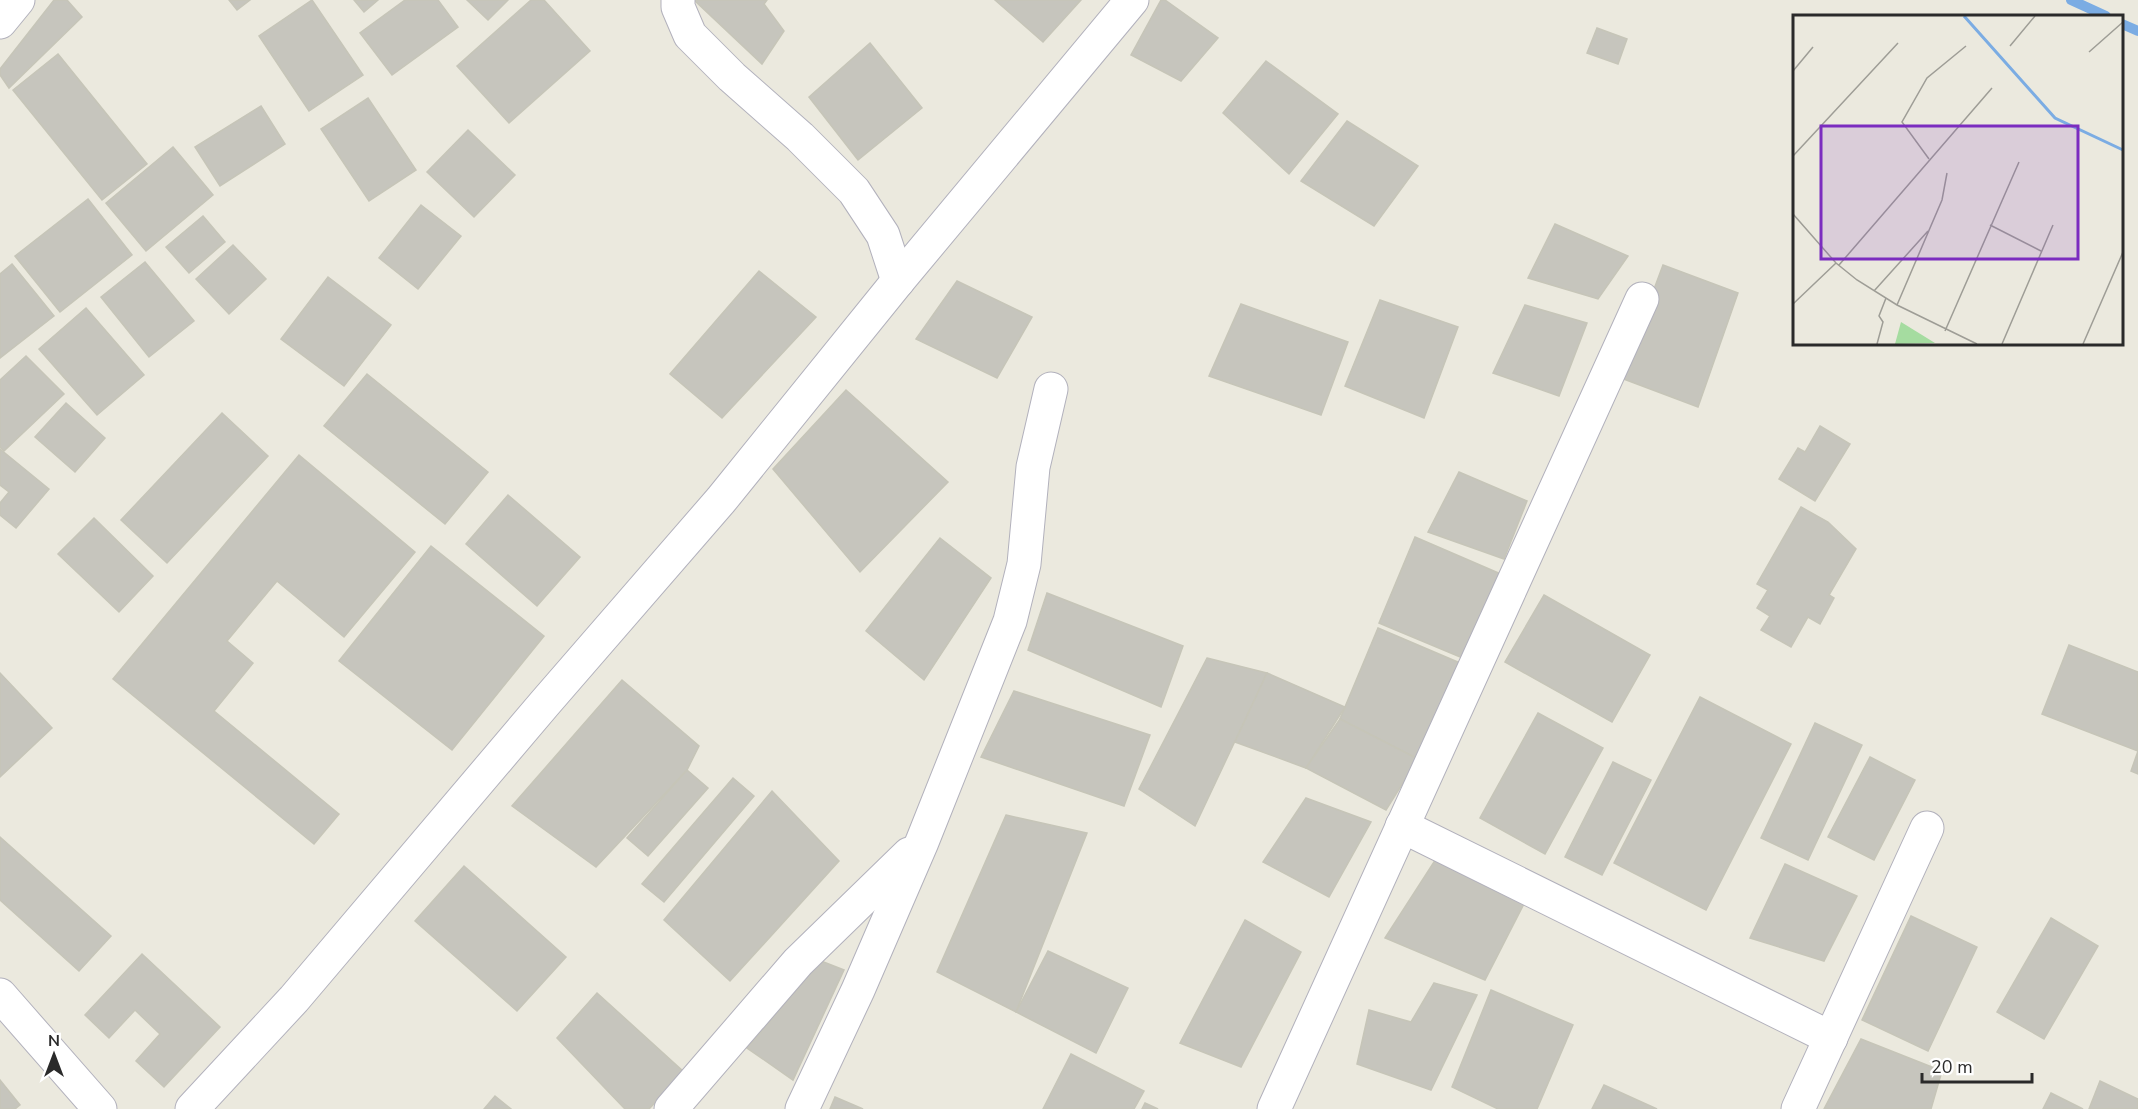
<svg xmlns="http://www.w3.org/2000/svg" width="2138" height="1109" font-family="'Nunito Sans',sans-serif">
<rect width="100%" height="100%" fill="#ebe9de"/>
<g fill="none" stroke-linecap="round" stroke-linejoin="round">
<g stroke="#7bace3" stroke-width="10">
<path d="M2071,0L2106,16"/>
<path d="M2122,24L2138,31"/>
</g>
</g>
<g fill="#c6c5bd" stroke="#c6c5b8" stroke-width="1.5">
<path d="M54,0H67L82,17L9,88L0,75V69Z"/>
<path d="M229,0H250L237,10Z"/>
<path d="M312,0L363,75L309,111L259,36Z"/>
<path d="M354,0H378L364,12Z"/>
<path d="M405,0H438L458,27L392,75L360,33Z"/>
<path d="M467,0H508L488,20Z"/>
<path d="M531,0H544L590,51L509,123L457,66Z"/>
<path d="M694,0H767L764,4L784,31L762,64Z"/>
<path d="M995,0H1081L1043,42Z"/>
<path d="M1161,0H1165L1218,38L1181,81L1131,55Z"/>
<path d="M1597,28L1627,39L1618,64L1587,53Z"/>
<path d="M870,43L922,108L858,160L809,97Z"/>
<path d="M58,54L147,164L102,200L13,90Z"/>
<path d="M1266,61L1338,114L1289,174L1223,113Z"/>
<path d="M368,98L416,170L369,201L321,129Z"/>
<path d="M261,106L285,144L220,186L195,147Z"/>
<path d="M1347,121L1418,166L1374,226L1301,181Z"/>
<path d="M468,130L515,175L474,217L427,172Z"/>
<path d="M173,147L213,195L146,251L106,203Z"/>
<path d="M88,199L132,255L60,312L15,256Z"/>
<path d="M421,205L461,236L418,289L379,258Z"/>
<path d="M203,216L225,242L189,273L166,247Z"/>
<path d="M1555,224L1628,256L1598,299L1528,278Z"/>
<path d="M233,245L266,279L229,314L196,279Z"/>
<path d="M145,262L194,321L149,357L101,297Z"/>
<path d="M12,264L54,316L0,358V274Z"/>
<path d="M1663,265L1738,293L1698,407L1621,378Z"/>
<path d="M759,271L816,317L722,418L670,374Z"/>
<path d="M328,277L391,325L344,386L281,339Z"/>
<path d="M957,281L1032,317L997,378L916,339Z"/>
<path d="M1380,300L1458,327L1424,418L1345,386Z"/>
<path d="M1241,304L1348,342L1321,415L1209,376Z"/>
<path d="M1525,305L1587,323L1559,396L1493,373Z"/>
<path d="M86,308L144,375L97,415L39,349Z"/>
<path d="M26,356L64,394L4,451L0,447V380Z"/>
<path d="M367,374L488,472L445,524L324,426Z"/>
<path d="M846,390L948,482L860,572L773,469Z"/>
<path d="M66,403L105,438L75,472L35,437Z"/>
<path d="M222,413L268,456L167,563L121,520Z"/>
<path d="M1820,426L1850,444L1815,501L1779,479L1798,448L1805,452Z"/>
<path d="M0,449L49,489L16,528L0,515V503L9,492L0,485Z"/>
<path d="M299,455L415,552L344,637L277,581L227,641L253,663L214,711L339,814L314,844L113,679Z"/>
<path d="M1459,472L1527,501L1504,559L1428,532Z"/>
<path d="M508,495L580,557L537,606L466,544Z"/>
<path d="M1801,507L1828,522L1856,549L1829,595L1834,598L1820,624L1808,617L1791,647L1761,630L1770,616L1757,608L1768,590L1757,584Z"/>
<path d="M94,518L153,576L119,612L58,554Z"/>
<path d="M1415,537L1503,575L1465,659L1379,623Z"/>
<path d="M940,538L991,578L924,680L866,631Z"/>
<path d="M431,546L544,636L452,750L339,661Z"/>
<path d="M1047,593L1183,646L1161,707L1028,650Z"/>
<path d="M1544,595L1650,655L1612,722L1505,662Z"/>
<path d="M1378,628L1460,663L1418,759L1340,719Z"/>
<path d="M2069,645L2138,672V774L2131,771L2138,751L2042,714Z"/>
<path d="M1207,658L1267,673L1195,826L1139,789Z"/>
<path d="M0,673L52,728L0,777Z"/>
<path d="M1267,673L1345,707L1306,768L1235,742Z"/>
<path d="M622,680L699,746L687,770L596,867L512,806Z"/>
<path d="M1014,691L1150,735L1124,806L981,757Z"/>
<path d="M1700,697L1791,744L1706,910L1614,863Z"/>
<path d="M1538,713L1603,748L1545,854L1480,818Z"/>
<path d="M1340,719L1418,759L1386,810L1306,768Z"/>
<path d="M1815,723L1862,745L1808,860L1761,838Z"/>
<path d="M1870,757L1915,780L1874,860L1828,837Z"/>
<path d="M1613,762L1651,780L1602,875L1565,857Z"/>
<path d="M687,770L708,788L648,856L627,838Z"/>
<path d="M733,778L754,796L664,902L642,884Z"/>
<path d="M772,791L839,861L730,981L664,920Z"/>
<path d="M1306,798L1371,822L1329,897L1263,862Z"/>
<path d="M1006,815L1087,833L1016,1012L937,972Z"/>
<path d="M0,837L111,936L79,971L0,900Z"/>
<path d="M1443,848L1530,892L1485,980L1385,938Z"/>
<path d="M1785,864L1857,896L1824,961L1750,938Z"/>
<path d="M464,866L566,957L517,1011L415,921Z"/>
<path d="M1911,916L1977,947L1928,1051L1862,1020Z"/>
<path d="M2051,918L2098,946L2044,1039L1997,1012Z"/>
<path d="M1245,920L1301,952L1241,1067L1180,1043Z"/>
<path d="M1048,951L1128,988L1096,1053L1016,1012Z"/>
<path d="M142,954L220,1027L164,1087L136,1061L160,1034L135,1010L109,1038L85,1015Z"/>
<path d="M821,961L844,970L793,1080L747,1048Z"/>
<path d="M1434,983L1477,995L1431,1090L1357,1064L1369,1010L1411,1022Z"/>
<path d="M1491,990L1573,1025L1537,1109H1498L1452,1087Z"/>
<path d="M597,993L684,1072L649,1109H625L557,1038Z"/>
<path d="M1861,1039L1942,1071L1931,1109H1824Z"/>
<path d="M1071,1054L1144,1091L1134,1109H1043Z"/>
<path d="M0,1080L20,1105L15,1109H0Z"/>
<path d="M2100,1081L2138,1099V1109H2089Z"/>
<path d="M1604,1085L1657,1109H1592Z"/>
<path d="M2051,1093L2083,1109H2043Z"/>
<path d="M495,1096L511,1109H484Z"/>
<path d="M835,1097L863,1109H830Z"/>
<path d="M1145,1103L1158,1109H1142Z"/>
</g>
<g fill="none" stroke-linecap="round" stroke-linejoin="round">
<g stroke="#b2b1bc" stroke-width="35">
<g id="minor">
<path d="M678,0V7L690,35L732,77L800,137L854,191L883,235L898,281"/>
<path d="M0,22L18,0"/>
<path d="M1402,826L1831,1038"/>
<path d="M0,995L100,1109"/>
<path d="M192,1109L294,999L545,703L721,500L898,281L1132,0"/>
<path d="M671,1109L798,962L909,854"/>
<path d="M802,1109L858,990L922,842L1010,621L1024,564L1033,467L1051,389"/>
<path d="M1274,1109L1642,299"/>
<path d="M1798,1109L1927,828"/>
</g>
</g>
<use href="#minor" stroke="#fff" stroke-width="33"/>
</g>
<g transform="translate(1793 15)">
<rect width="330" height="330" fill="#ebe9de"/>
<path d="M108,307L142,328L102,329Z" fill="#a5dca0"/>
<path fill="none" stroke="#7bace3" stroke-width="3" d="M171,1L262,103L330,135"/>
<path fill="none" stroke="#9e9d96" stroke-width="1.5" d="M217,31L242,1M296,37L330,7M0,56L20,32M0,141L105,28M136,144L109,107L134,63L173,31M0,199L43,248L64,265L104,290L184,329M197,210L248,236M46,250L199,73M81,276L135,216M0,289L43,248M104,290L149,185L154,158M152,316L226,147M84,329L90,307L86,301L93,283M209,329L260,210M290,329L330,237"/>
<path fill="#7b2cbf" fill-opacity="0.15" stroke="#7b2cbf" stroke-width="3" d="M28,111H285V244H28Z"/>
<rect width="330" height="330" fill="none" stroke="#2a2a2a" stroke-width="3"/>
</g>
<g transform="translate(54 1055)" stroke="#ffffff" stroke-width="4.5" paint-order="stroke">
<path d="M0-4.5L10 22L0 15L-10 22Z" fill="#2a2a2a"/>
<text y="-9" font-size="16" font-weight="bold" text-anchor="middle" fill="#2a2a2a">N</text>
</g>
<path d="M1922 1073v9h110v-9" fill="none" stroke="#2a2a2a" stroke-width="3"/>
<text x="1931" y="1073" font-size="18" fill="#2a2a2a" stroke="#ffffff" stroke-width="4.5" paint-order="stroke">20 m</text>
</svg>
